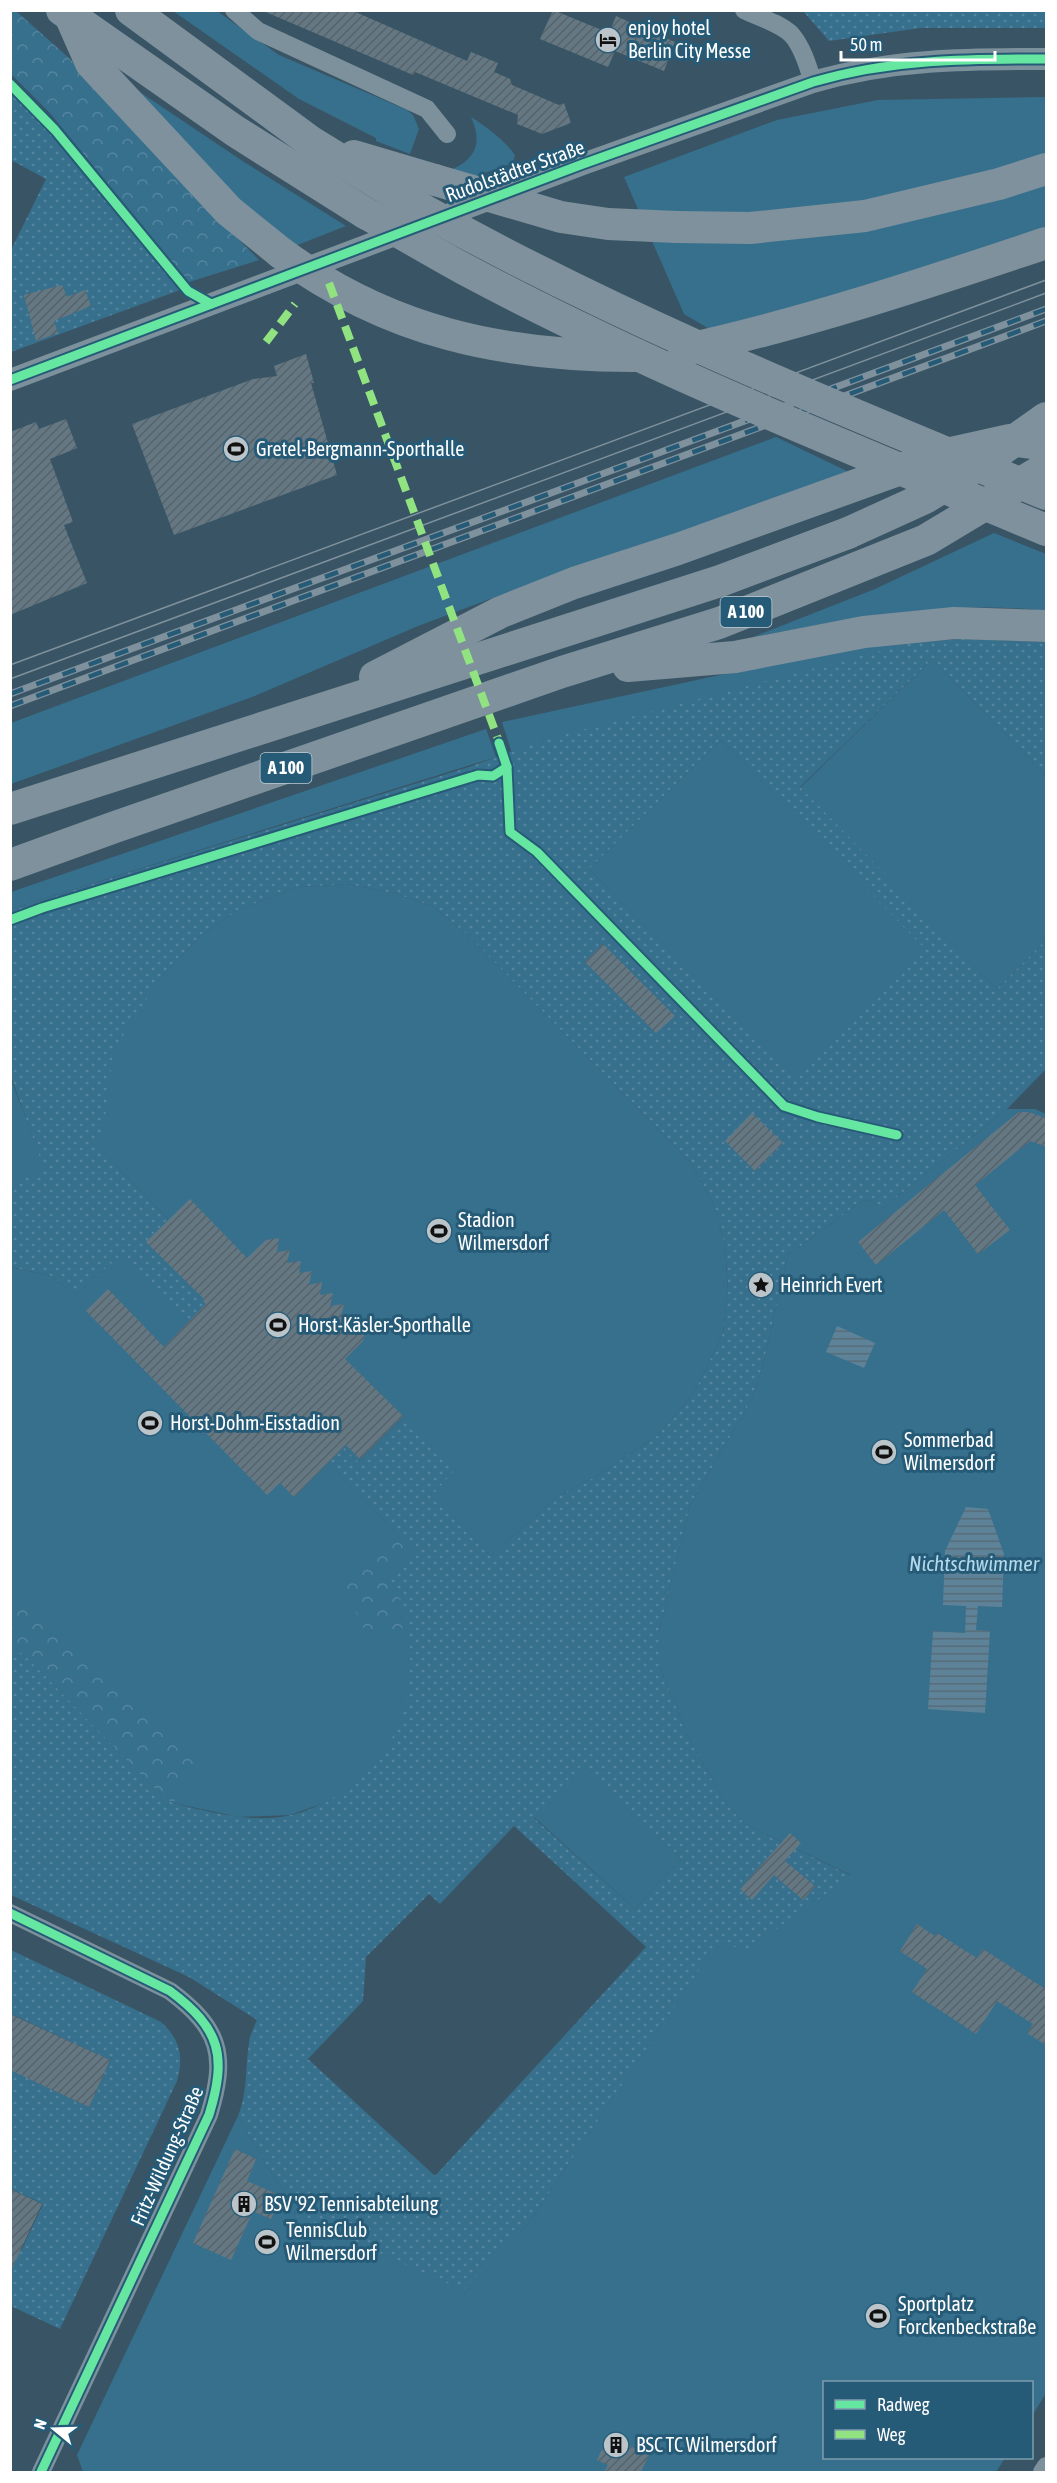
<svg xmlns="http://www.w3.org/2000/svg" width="1057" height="2483" font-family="'Asap Condensed',sans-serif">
<defs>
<pattern id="forest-crowns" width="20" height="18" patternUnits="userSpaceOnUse" patternTransform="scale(1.5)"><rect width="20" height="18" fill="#37708d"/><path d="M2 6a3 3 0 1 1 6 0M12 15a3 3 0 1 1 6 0" fill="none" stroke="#55859e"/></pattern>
<pattern id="park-dots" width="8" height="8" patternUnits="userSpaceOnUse" patternTransform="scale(1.5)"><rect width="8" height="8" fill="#37708d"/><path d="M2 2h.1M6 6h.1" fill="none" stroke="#55859e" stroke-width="1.8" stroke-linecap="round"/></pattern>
<pattern id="water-rules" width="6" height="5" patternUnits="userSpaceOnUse" patternTransform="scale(1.5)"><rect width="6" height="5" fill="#5e8398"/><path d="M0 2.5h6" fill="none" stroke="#566a76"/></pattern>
<pattern id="building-hatch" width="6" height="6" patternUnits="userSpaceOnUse" patternTransform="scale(1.5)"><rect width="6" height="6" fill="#637883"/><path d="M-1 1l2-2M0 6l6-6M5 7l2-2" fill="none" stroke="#586268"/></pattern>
</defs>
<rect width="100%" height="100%" fill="#395565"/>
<g fill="#37708d">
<path d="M173,11H217L279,55L407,110L413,115L419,129L410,154L376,141V138L299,99Z"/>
<path d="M125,82L241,160L346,226L295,246L251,213Z"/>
<path d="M1046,97V230L881,284L711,330L684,314L624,177L777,120L878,100Z"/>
<path d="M471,117C488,128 503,139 515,155L513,163L468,179L446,172C474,161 484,146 471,117Z"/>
<path d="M776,437L853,474L490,599L418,626L252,697L11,784V723Z"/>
<path d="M994,533L1046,554V611C948,599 849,620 753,637L875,589Z"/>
<path d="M914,642L515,763L502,722L785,661L874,646Z"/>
<path d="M932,659L1046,776V940L997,989L800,788Z"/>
<path d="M486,729L496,757L11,909V892Z"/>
<path d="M721,740L926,949L794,1079L589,869Z"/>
<path d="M348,884L397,894L432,906L467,934L691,1163L713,1202L725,1245L728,1290L723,1333L695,1391L657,1436L595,1477L558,1496L491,1556L431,1495L410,1425L404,1417L358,1462L144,1242L168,1219L120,1170L96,1142L73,973L158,981L199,937L238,910L297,887Z"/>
<path d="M10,1077L46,1171L10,1209Z"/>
<path d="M1007,1109H1035L1046,1114V2393L1032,2416V2382H824V2458H1005L996,2472H83L77,2455L238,2116L276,2181L299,2206L294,2214L463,2289L528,2224L718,1941L851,1875L745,1824L724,1802L688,1736L659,1666V1632L690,1505L752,1399L762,1369L788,1255L863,1200L871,1201L883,1208Z"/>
<path d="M123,1252L414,1551L409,1627L411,1646L504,1705L324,1803L290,1815L239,1817L173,1803L163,1797L28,1659L11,1645L10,1267L52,1276L75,1295Z"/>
<path d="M580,1766L681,1858L635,1909L534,1817Z"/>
</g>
<g fill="url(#forest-crowns)">
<path d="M10,11H16L69,58L183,183L259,260L189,282L49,112L11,74Z"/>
<path d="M425,1512L470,1594L411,1785V1647L409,1627L367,1635L355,1610L339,1587L376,1549L382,1554Z"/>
<path d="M30,1599L178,1749L198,1762L173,1803L163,1797L28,1659L11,1645L10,1618Z"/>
</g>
<g fill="url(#park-dots)" fill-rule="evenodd">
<path d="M803,11H1046V28H920L829,41Z"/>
<path d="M11,91L63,147L180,290L11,352L10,252L46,179L13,161L11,165Z"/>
<path d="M964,639L1046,642V776L932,659L800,787L997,989L1046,940V1069L1007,1109L883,1208L871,1201L863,1200L788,1255L762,1369L752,1399L690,1505L659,1632V1666L688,1736L724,1802L745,1824L852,1876L746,1950L718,1942L528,2224L463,2290L294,2215L299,2206L276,2181L238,2116C248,2092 245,2068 249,2043C250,2034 254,2027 257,2020L189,1977L11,1895V1645L28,1659L163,1797L173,1803C210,1812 252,1824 291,1815C343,1803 395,1755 406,1702C409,1690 409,1677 410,1665C411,1644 410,1622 401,1602C397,1594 390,1587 384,1580L414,1551L123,1253L75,1295L52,1276L11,1267V1184L45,1171L11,1077V909L469,767L540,741L914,642ZM721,740L925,949L794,1078L589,869ZM348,884L397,894L432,906L467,934L691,1163L713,1202L725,1245L728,1289L723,1333L695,1391L657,1436L595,1477L558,1496L491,1556L432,1495L454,1471L404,1417L358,1462L145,1242L168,1219L120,1170L97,1142L103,1134L113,1051L158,981L199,937L238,910L297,887ZM580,1767L681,1858L635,1909L534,1818ZM514,1826L646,1947L435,2176L308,2059L363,2001L366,1957L429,1894L440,1904Z"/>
<path d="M11,1950L161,2022C180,2039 184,2057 177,2081L60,2329L11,2306L10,2247L21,2251L43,2204L11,2189V2070L89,2107L110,2060L11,2014Z"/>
</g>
<g fill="url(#water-rules)">
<path d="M837,1326L875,1343L864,1368L826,1352Z"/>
<path d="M966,1507L988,1509L1004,1554L1002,1607L978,1606L976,1630L990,1631L985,1713L928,1709L933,1631L965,1633L966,1606L943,1605L945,1551Z"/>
</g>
<g fill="url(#building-hatch)">
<path d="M261,10H351L467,61L471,52L498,63L494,72L510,79L512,85L559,105L564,103L571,123L542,134L517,124L518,115L415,72L413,75Z"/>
<path d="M553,10L609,33L616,16L675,42L664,71L615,51L608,67L540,39Z"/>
<path d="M62,285L67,297L85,290L91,306L54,321L58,333L36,341L24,295Z"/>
<path d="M306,354L314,383H311L337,475L174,535L132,424L253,379L277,376L274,366Z"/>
<path d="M66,419L77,448L50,459L73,522L64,525L87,583L10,615V432L36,422L39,429Z"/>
<path d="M603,944L675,1016L656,1033L585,962Z"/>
<path d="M1019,1112H1029L1047,1119V1147L1030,1141L975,1185L1010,1230L978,1254L944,1210L876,1265L858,1242Z"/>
<path d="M752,1113L783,1143L755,1171L725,1141Z"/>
<path d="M190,1199L247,1258L266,1240L279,1238L277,1252L290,1250L287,1263L301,1261L299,1273L312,1271L309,1285L322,1282L320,1295L333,1293L330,1306L344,1304L341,1317L355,1315L352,1328L366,1327L363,1341L345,1359L403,1416L360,1459L346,1445L294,1497L280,1483L267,1495L86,1311L108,1289L164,1347L206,1304L203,1301L204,1299L146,1242Z"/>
<path d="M790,1833L801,1843L785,1861L815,1886L803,1900L774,1875L752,1900L740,1889Z"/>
<path d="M917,1924L935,1936L937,1933L977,1958L983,1949L1047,1990V2046L1027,2033L1033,2024L997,2001L976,2034L912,1992L927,1969L900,1951Z"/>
<path d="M10,2014L110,2060L89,2107L10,2070Z"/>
<path d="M235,2149L256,2159L247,2181L281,2196L271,2219L253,2211L231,2260L193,2243Z"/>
<path d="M10,2189L42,2204L10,2273Z"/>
<path d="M608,2436L649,2455L641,2472H604L608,2465L597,2460Z"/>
</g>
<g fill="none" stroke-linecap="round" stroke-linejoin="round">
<g stroke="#7d919c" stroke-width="18">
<path d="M234,10L258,31L427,109L447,134"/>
<path d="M744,10C759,17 779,23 791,34C802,46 808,66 813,82"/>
<path d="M10,1913L170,1991C221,2029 227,2056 209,2115L41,2472"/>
<path d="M1042,2472L1046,2466"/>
</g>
<path stroke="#7d919c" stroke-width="22" d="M10,380L583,164L813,82C892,59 965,59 1046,59"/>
<g stroke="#7f919c" stroke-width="32">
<path d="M62,10L235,131L365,213"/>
<path d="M131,10L311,142L402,198"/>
<path d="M72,20L91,63L229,211L281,253"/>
<path d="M354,156L435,180"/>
<path d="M677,227L750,228L865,216L999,184L1046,169"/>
<path d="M684,350C807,323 926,283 1046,243"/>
<path d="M628,666L735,657L864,632L954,623L1046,626"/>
<path d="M375,677L501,612L574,583L678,549L937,456L1009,440L1046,445"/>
<path d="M10,809L720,581L848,533"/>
<path d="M10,865L115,827L562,672L719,623L926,540L1046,468"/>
</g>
<g stroke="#7f919c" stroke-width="1.5">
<path d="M10,665L1046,280"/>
<path d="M10,679L1046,293"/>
</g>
<g stroke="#7f919c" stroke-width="7">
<g id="rail">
<path d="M10,694L1046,309"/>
<path d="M10,706L1046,321"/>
</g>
</g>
<use href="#rail" stroke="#265b78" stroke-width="4.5" stroke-dasharray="14" stroke-linecap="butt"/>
<g stroke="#7f919c" stroke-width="32">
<path d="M435,180L561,217L608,224L677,227"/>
<path d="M402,198C607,315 828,404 1046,494"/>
<path d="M365,213C398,231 431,251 464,269C651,369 850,448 1046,530"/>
<path d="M281,253C389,332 502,356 633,356"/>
<path d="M848,533L925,498L991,457L1046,418"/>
</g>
<g stroke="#91e382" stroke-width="8" stroke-dasharray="15 8" stroke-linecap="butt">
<path d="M329,283L501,747"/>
<path d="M266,342L295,304"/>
</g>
<g stroke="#265b78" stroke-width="13">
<g id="cycleway">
<path d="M10,84L55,130L188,291L211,304"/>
<path d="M10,380L583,164L813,82C892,59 965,59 1046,59"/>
<path d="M499,743L507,767L510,832L537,852L784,1106L818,1117L897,1135"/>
<path d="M10,920L42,908L478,775L493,776L507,767"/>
<path d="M10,1913L170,1991C221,2029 227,2056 209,2115L41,2472"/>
</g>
</g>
<use href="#cycleway" stroke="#66e7a1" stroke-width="9"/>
</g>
<defs>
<g id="hotel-disc" transform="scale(1.35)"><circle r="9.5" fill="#bac4c9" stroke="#265b78"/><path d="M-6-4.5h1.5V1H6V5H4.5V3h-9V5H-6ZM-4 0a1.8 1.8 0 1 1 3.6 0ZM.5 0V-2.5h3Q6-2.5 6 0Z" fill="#111"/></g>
<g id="stadium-disc" transform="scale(1.35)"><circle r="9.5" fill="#bac4c9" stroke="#265b78"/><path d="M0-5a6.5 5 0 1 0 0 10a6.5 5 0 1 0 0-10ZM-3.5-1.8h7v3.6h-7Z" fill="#111"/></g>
<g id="sight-disc" transform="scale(1.35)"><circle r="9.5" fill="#bac4c9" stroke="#265b78"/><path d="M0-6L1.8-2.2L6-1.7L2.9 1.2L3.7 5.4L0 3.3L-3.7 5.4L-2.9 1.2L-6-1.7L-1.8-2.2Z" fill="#111"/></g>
<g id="building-disc" transform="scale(1.35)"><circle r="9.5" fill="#bac4c9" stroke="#265b78"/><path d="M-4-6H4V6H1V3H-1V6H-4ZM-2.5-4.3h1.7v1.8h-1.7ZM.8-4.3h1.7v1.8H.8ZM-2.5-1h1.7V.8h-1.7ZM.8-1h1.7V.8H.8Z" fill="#111"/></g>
</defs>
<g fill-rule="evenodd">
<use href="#hotel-disc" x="608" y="40"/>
<use href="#stadium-disc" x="236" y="449"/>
<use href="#stadium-disc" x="439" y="1231"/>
<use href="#sight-disc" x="761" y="1285"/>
<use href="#stadium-disc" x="278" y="1325"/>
<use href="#stadium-disc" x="150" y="1423"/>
<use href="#stadium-disc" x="884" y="1452"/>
<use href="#building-disc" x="244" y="2204"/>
<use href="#stadium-disc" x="267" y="2242"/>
<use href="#stadium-disc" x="878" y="2316"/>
<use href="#building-disc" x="616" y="2445"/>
</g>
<g text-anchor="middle" stroke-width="6" stroke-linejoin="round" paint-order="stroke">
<g fill="#265b78" stroke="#beced6" stroke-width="1.5">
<rect x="720.5" y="597" width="51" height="30" rx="4.5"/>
<rect x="260.5" y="753" width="51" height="30" rx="4.5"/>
</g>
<g font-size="18" font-weight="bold" fill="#fff">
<text x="746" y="618">A 100</text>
<text x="286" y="774">A 100</text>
</g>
<g font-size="20" fill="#fff" stroke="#265b78" text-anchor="start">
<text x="628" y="35">enjoy hotel<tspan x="628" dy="23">Berlin City Messe</tspan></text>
<text x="256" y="456">Gretel-Bergmann-Sporthalle</text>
<text x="458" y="1227">Stadion<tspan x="458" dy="23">Wilmersdorf</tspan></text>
<text x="780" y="1292">Heinrich Evert</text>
<text x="298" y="1332">Horst-Käsler-Sporthalle</text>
<text x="170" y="1430">Horst-Dohm-Eisstadion</text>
<text x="904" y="1447">Sommerbad<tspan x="904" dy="23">Wilmersdorf</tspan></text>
<text x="264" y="2211">BSV '92 Tennisabteilung</text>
<text x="286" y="2237">TennisClub<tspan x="286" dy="23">Wilmersdorf</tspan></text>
<text x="898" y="2311">Sportplatz<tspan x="898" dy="23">Forckenbeckstraße</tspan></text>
<text x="636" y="2452">BSC TC Wilmersdorf</text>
</g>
<g font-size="20" fill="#fff" stroke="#265b78">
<text transform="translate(515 171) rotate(-20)" y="7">Rudolstädter Straße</text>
<text transform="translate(167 2156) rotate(-66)" y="7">Fritz-Wildung-Straße</text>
</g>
<g font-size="21" font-style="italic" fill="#b4d8eb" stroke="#265b78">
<text x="974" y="1571">Nichtschwimmer</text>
</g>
</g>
<rect width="1057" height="2483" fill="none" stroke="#ffffff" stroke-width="24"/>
<rect x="823" y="2381" width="210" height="78" fill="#265b78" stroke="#7d9dae" stroke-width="1.5"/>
<rect x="835" y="2400" width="30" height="9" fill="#66e7a1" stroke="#7d9dae" stroke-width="1.5"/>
<text x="877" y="2411" font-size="18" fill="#ffffff">Radweg</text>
<rect x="835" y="2430" width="30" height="9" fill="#91e382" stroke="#7d9dae" stroke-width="1.5"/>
<text x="877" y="2441" font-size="18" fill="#ffffff">Weg</text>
<g transform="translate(54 2429) rotate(289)" stroke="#265b78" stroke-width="4.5" paint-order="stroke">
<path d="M0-4.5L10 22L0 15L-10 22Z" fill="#ffffff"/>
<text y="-9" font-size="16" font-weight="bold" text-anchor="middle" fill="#ffffff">N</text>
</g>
<path d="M841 51v9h154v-9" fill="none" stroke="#ffffff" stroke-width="3"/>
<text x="850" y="51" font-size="18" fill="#ffffff" stroke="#265b78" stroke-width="4.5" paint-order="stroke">50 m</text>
</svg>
